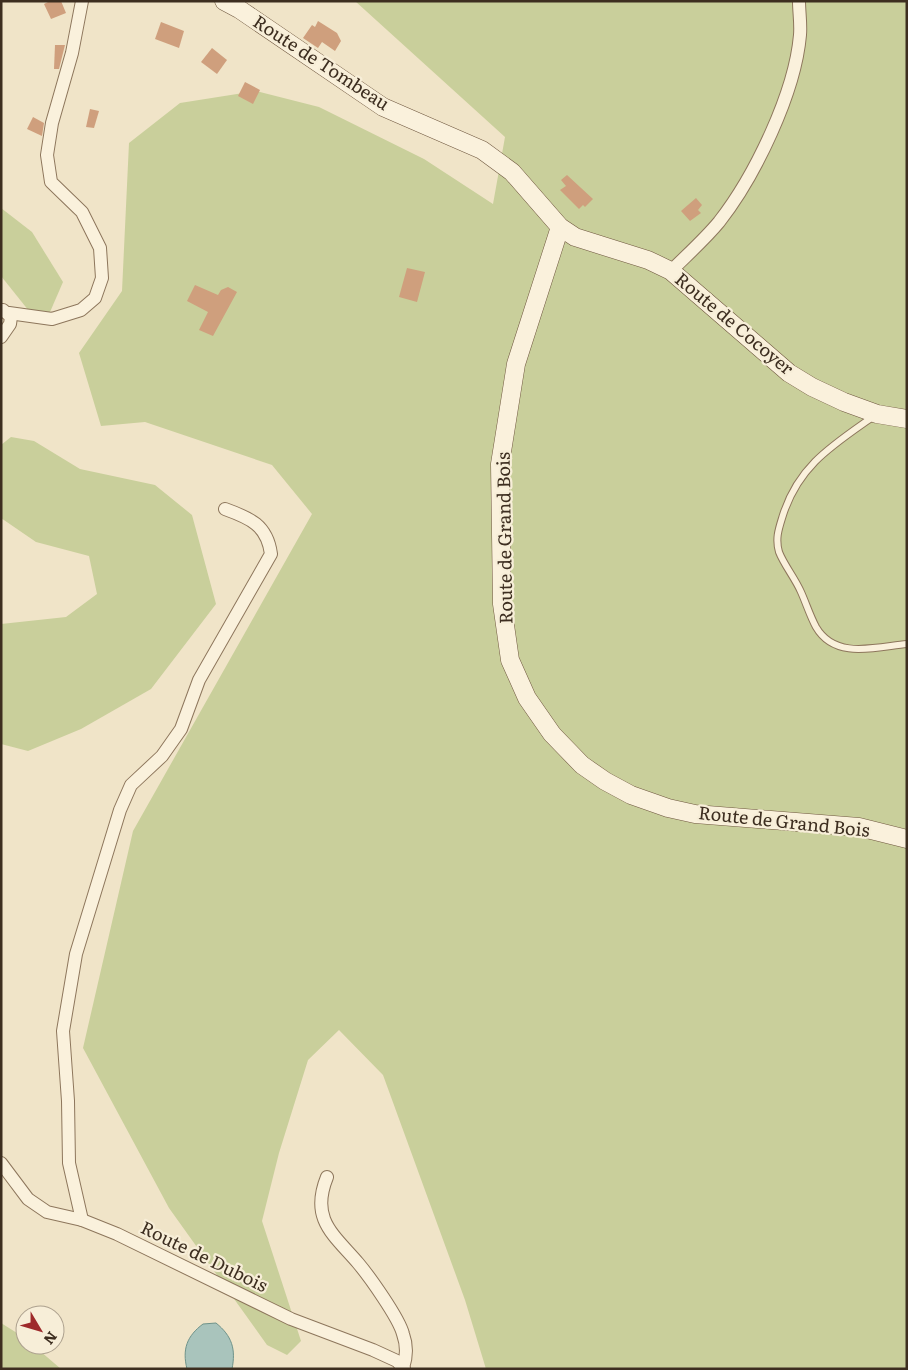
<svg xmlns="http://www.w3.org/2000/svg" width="908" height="1370" font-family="Literata,serif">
<rect width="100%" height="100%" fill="#f0e4c8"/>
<g fill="#c9cf9b">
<path d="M355,1H907V1369H486L465,1300L383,1075L339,1030L308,1060L279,1153L262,1221L301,1341L287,1355L267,1345L169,1208L83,1048L133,831L312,514L272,465L145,422L101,426L79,353L122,291L129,143L180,103L256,91L319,107L424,159L493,204L505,137Z"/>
<path d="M1,208L32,232L63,282L50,312L33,316L1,276Z"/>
<path d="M11,437L34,441L80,469L155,485L192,515L216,604L151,689L81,729L28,751L1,744V624L66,617L97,594L89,556L36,542L1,518V445Z"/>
<path d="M1,1323L25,1338V1345H33L61,1369H1Z"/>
</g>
<path fill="#a9c4bc" stroke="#6f938a" d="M216,1323C232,1336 236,1349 232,1369H187C182,1349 187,1336 203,1324Z"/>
<g fill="#cf9f7d">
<path d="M50,1H61L66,13L51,19L44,4Z"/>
<path d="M318,21L337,33L341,41L335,51L322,42L318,48L303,38L312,25L315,27Z"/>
<path d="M161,22L184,31L179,48L155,39Z"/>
<path d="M55,45H65L59,69H54Z"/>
<path d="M212,48L227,60L217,74L201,62Z"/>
<path d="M245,82L260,90L253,104L238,96Z"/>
<path d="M90,109L99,111L94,128L86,127Z"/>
<path d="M33,117L44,123L42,136L27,129Z"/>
<path d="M567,175L593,199L585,207L583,205L579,209L560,190L566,186L561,180Z"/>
<path d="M696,198L702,205L698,210L701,213L690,221L681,211Z"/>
<path d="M407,268L425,272L417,302L399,297Z"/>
<path d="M195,285L218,295L221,290L228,287L237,292L213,336L199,330L208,312L187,301Z"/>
</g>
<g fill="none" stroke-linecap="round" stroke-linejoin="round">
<g stroke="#8d765c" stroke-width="8">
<path id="lane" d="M874,416C833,445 799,465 783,515C779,528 775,538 779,552C784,565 795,578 801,592C806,603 810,616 816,627C835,660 876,647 907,644"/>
</g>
<g stroke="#8d765c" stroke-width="14">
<g id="street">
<path d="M671,271C687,255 705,239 719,222C755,176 795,93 800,35C801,24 799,12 799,1"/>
<path d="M9,313L52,319L81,310L95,298L102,278L100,248L82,212L51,182L47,155L52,123L72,53L82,1"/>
<path d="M1,337L10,324L11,317L3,310"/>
<path d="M1,1163L28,1199L47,1212L82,1220L117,1234L291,1319L373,1350L397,1361L404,1369"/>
<path d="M327,1177C310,1219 333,1234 358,1263C369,1276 399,1318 403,1334C407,1345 407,1356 403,1368"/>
<path d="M82,1220L69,1163L68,1101L63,1031L76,954L120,810L131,785L162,756L181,729L199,680L271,554C267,525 250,518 225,509"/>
</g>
</g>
<g stroke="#6f573f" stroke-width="19">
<g id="secondary">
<path d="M224,1L239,9L383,107L482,150L512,172L560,227L575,237L648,260L671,271L789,373L812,387L844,402L877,414L907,419"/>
<path d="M560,227L516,364L500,464L502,604L510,660L527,698L552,734L582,765L605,781L631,795L668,808L695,814L859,827L907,839"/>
</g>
</g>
<use href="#lane" stroke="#faf1dc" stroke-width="6"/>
<use href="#street" stroke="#faf1dc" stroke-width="12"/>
<use href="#secondary" stroke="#faf1dc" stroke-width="18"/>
</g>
<g text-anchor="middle" stroke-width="4.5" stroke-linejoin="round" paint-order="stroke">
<g font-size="18" fill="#3d2e20" stroke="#f7eed8">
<text transform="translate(321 63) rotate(33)" y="6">Route de Tombeau</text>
<text transform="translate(734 324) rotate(40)" y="6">Route de Cocoyer</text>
<text transform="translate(505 538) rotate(-91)" y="6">Route de Grand Bois</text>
<text transform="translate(784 822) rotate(6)" y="6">Route de Grand Bois</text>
<text transform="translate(204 1257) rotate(26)" y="6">Route de Dubois</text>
</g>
</g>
<rect width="908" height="1370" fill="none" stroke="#3d2e20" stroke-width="5"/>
<g transform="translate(40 1330) rotate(128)"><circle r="24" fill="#f7eed8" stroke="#ada18e"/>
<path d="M0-4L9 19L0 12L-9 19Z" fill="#9e2a2b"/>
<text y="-8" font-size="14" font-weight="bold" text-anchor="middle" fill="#3d2e20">N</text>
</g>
</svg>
